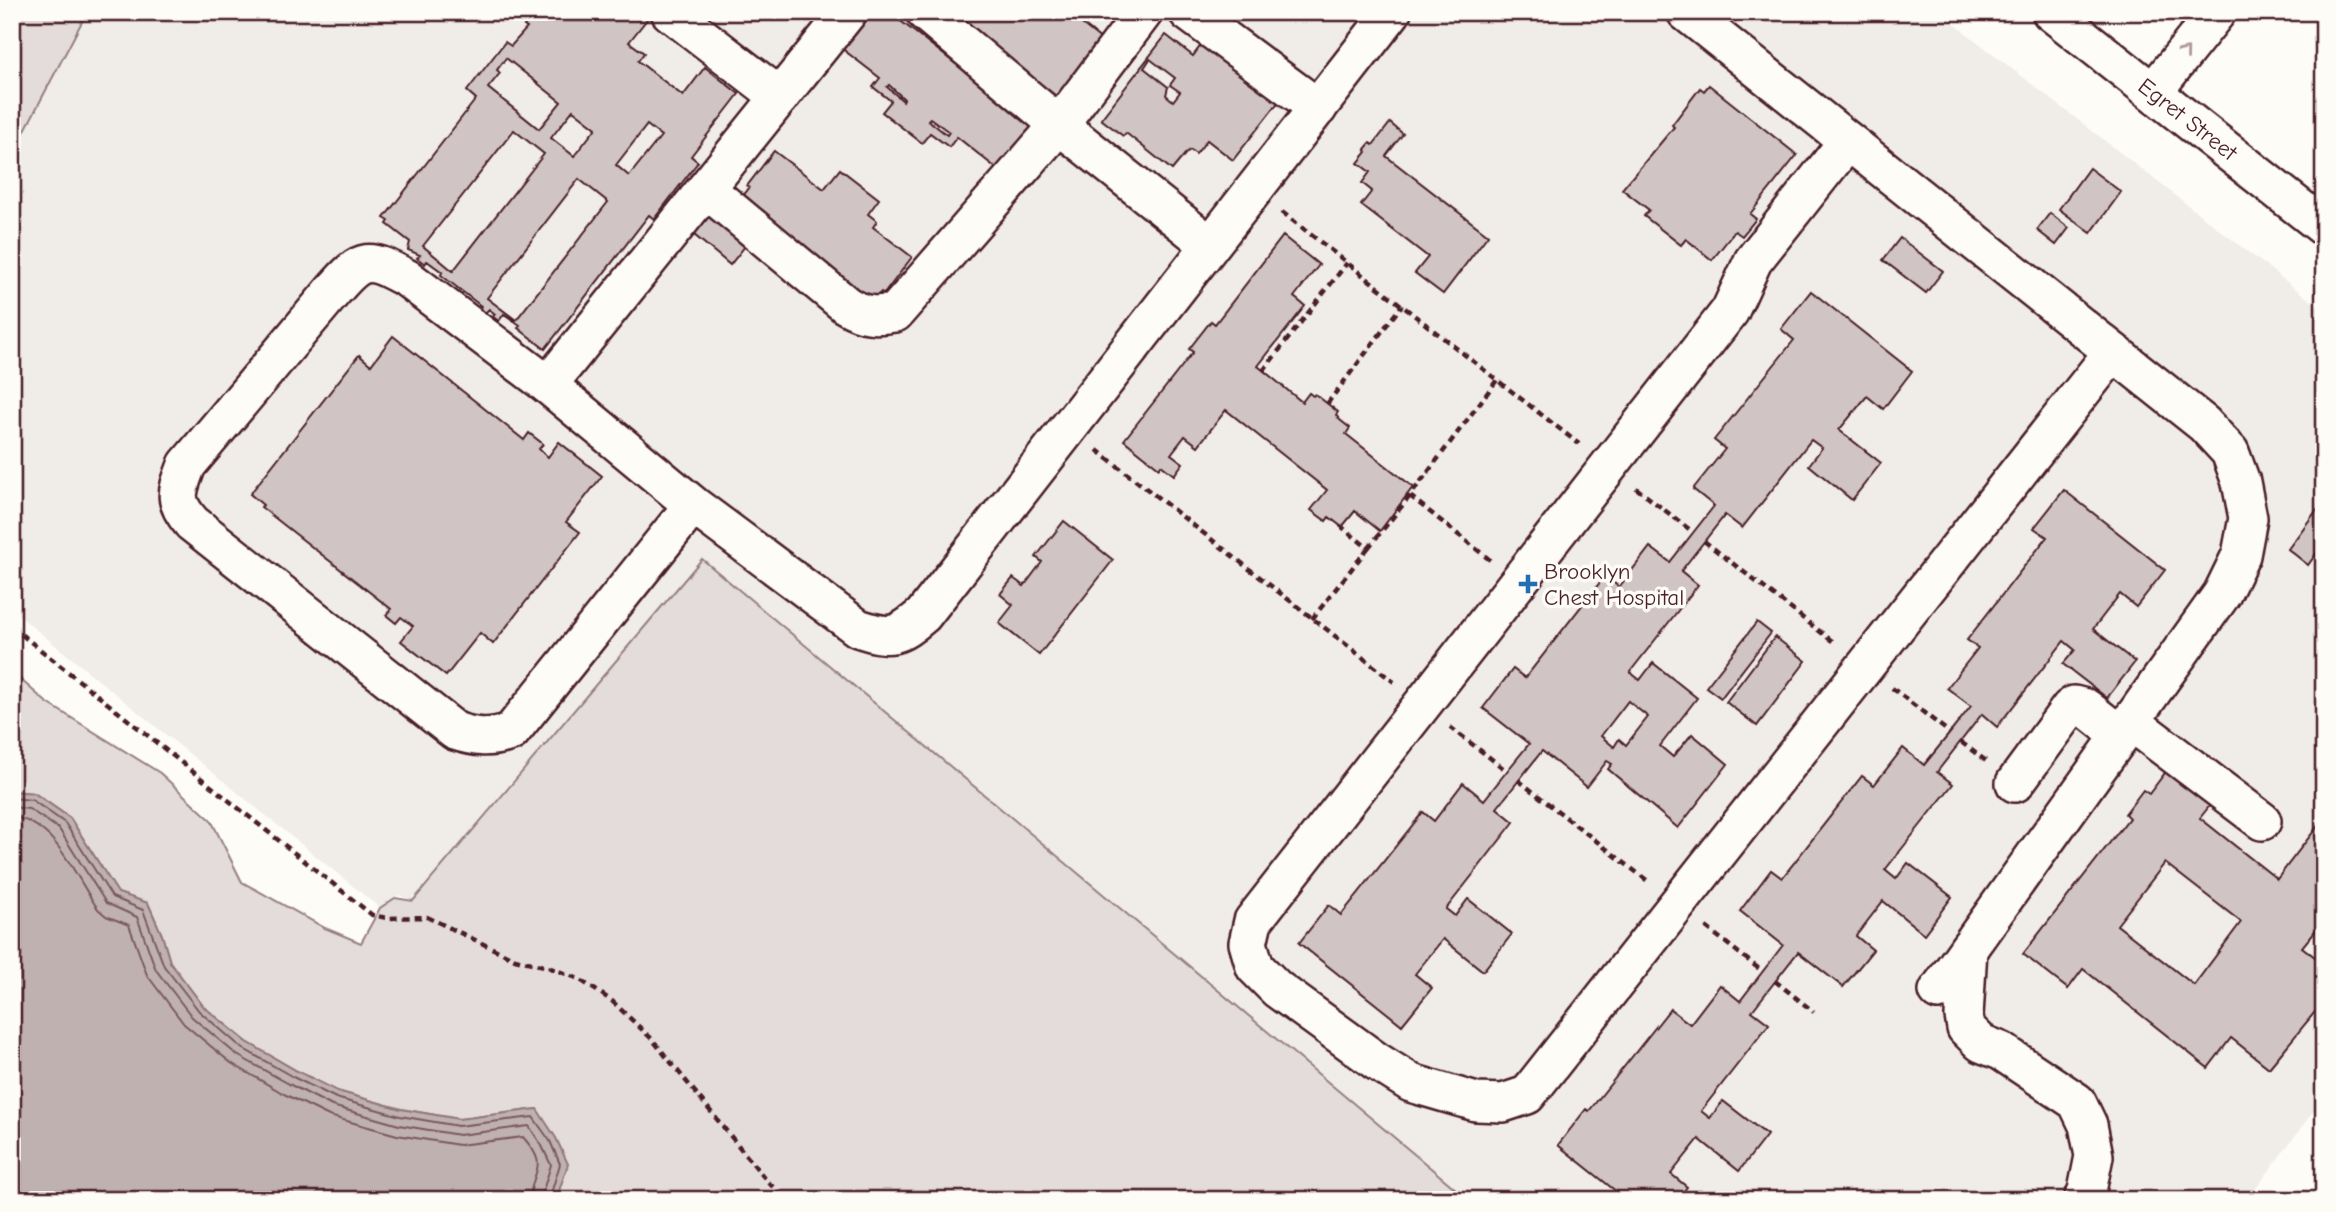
<svg xmlns="http://www.w3.org/2000/svg" width="2336" height="1212" font-family="'Comic Neue',sans-serif">
<rect width="100%" height="100%" fill="#fdfcf7"/>
<filter id="ink" filterUnits="userSpaceOnUse"><feTurbulence type="fractalNoise" baseFrequency=".0143" numOctaves="2"/><feDisplacementMap in="SourceGraphic" scale="14" xChannelSelector="R" yChannelSelector="G"/><feConvolveMatrix kernelMatrix="1 2 1 2 8 2 1 2 1" color-interpolation-filters="sRGB"/></filter>
<g filter="url(#ink)">
<path fill="#f0ece8" d="M87,12H1939L2324,311V1097L2247,1200H1469L413,901L399,895L380,908L12,610V155Z"/>
<g fill="#e3dcda" stroke="#967e82" stroke-width="2">
<path d="M12,12H87L12,155Z"/>
<path d="M702,559L1469,1200H556L537,1109L459,1119L401,1109L337,1091L297,1071L247,1042L204,1007L170,962L162,935L148,903L118,893L70,818L34,793L12,791V672L46,702L160,773L211,820L242,882L325,928L361,943L380,908L395,898L413,901Z"/>
</g>
<path fill="#c0b1b1" stroke="#91777b" stroke-width="2" d="M12,791L34,793L70,818L118,893L148,903L162,935L170,962L204,1007L247,1042L297,1071L337,1091L401,1109L459,1119L537,1109L556,1138L568,1164L556,1200H12Z"/>
<g fill="none" stroke-linecap="round" stroke-linejoin="round">
<g stroke="#795961" stroke-width="2">
<path d="M12,798L32,800L65,823L112,897L143,910L164,966L199,1011L242,1048L293,1077L336,1098L400,1116L458,1126L533,1117L550,1141L560,1164L549,1200"/>
<path d="M12,807L29,809L59,829L106,903L137,917L156,970L192,1017L237,1055L289,1084L332,1106L399,1125L459,1135L529,1126L542,1146L551,1165L540,1200"/>
<path d="M12,817C56,822 75,877 98,909L106,916L129,925L147,975L184,1024L231,1063L284,1094L329,1116L397,1135L459,1145L523,1137C551,1169 531,1168 530,1200"/>
</g>
</g>
<g fill="#d0c5c4" stroke="#4a1f2b" stroke-width="2" fill-rule="evenodd">
<path d="M541,12H640L648,18L629,42L644,53L638,61L683,96L705,67L739,94L691,156L698,162L654,219L649,215L545,349L518,328L520,325L504,314L499,321L493,317L495,314L489,309L485,313L479,308L481,306L441,275L442,272L427,261L425,264L417,258L420,255L408,250L410,242L387,224L389,221L384,218L476,99L467,91L505,42L511,46L527,28L524,26L534,13L538,16ZM506,58L561,102L539,129L488,88L500,73L497,70ZM573,110L596,128L574,156L551,138ZM647,125L661,136L629,176L616,165ZM514,130L544,154L453,271L423,246ZM579,179L608,202L516,320L487,298Z"/>
<path d="M861,12H889L1034,125L1001,172L957,137L949,147L930,133L922,143L882,112L891,101L873,87L880,78L836,44ZM889,85L904,99L903,101L887,87ZM930,118L949,132L947,135L928,120Z"/>
<path d="M961,12H1067L1107,44L1060,99L956,18Z"/>
<path d="M1166,35L1193,56L1204,41L1280,100L1233,160L1207,140L1196,154L1190,150L1186,153L1172,170L1126,133L1123,136L1101,119ZM1150,59L1175,78L1170,85L1180,92L1173,101L1166,95L1168,87L1144,68Z"/>
<path d="M1709,85L1797,155L1750,214L1756,219L1742,236L1735,231L1712,260L1686,239L1681,245L1644,216L1649,210L1622,189L1674,127L1672,125L1700,88L1704,91Z"/>
<path d="M1390,123L1403,134L1386,156L1488,235L1443,294L1415,273L1428,257L1361,205L1372,191L1362,183L1370,172L1358,163L1367,152L1365,149L1370,143L1373,145Z"/>
<path d="M774,151L824,189L840,169L879,199L868,214L877,221L873,227L912,257L884,294L881,292L872,302L740,200L749,188L747,186Z"/>
<path d="M2089,168L2121,192L2091,233L2059,209Z"/>
<path d="M716,205L753,236L730,265L693,234Z"/>
<path d="M2050,213L2069,228L2056,245L2037,230Z"/>
<path d="M1283,236L1319,265L1294,297L1305,306L1258,366L1302,402L1309,393L1313,396L1315,394L1338,412L1336,415L1340,420L1350,428L1346,434L1413,487L1380,531L1355,511L1342,527L1329,517L1326,521L1311,510L1327,490L1226,410L1198,446L1185,436L1171,454L1183,463L1174,475L1161,465L1159,468L1124,440L1193,352L1189,349L1211,321L1215,324Z"/>
<path d="M1900,238L1943,271L1926,293L1883,260Z"/>
<path d="M1811,291L1912,371L1883,409L1867,396L1839,430L1881,463L1852,500L1809,465L1822,448L1811,440L1742,528L1725,515L1681,571L1698,585L1630,672L1640,680L1653,663L1697,698L1660,746L1673,757L1692,734L1728,764L1678,828L1608,769L1612,764L1607,761L1587,787L1542,751L1497,808L1514,822L1446,909L1455,916L1468,899L1512,934L1483,971L1443,939L1415,974L1432,988L1402,1025L1299,943L1329,905L1341,915L1423,812L1434,821L1463,783L1484,800L1507,771L1529,744L1483,708L1513,669L1525,678L1605,576L1619,587L1650,547L1670,562L1714,506L1693,489L1725,449L1714,440L1794,340L1781,329ZM1628,701L1648,717L1626,745L1619,739L1614,747L1601,736Z"/>
<path d="M393,336L524,440L529,433L543,444L539,449L548,457L559,442L602,476L566,522L580,532L493,644L480,633L446,676L401,641L413,626L401,617L396,623L386,615L391,609L261,507L263,505L250,494L359,355L371,365Z"/>
<path d="M2064,490L2165,570L2136,607L2120,594L2093,629L2135,662L2107,698L2063,664L2075,650L2064,641L1997,727L1982,714L1937,772L1953,784L1885,870L1896,879L1908,863L1952,897L1924,934L1883,901L1856,936L1873,950L1843,987L1798,952L1752,1011L1769,1024L1701,1111L1710,1118L1723,1101L1767,1135L1739,1171L1699,1139L1671,1174L1687,1187L1677,1200H1627L1558,1145L1586,1109L1589,1111L1670,1009L1690,1024L1720,985L1740,1001L1783,945L1740,911L1771,870L1782,878L1862,776L1874,785L1903,748L1924,765L1950,733L1971,706L1947,688L1978,648L1967,640L2047,537L2034,528Z"/>
<path d="M2324,500V543L2308,565L2288,549Z"/>
<path d="M1064,521L1113,560L1039,655L999,623L1013,605L1000,594L1013,578L1024,586L1042,562L1036,557Z"/>
<path d="M1757,622L1771,633L1721,698L1706,687Z"/>
<path d="M1775,637L1806,661L1757,726L1726,702Z"/>
<path d="M2171,765L2215,799L2200,818L2277,879L2324,818V920L2302,947L2324,964V1001L2269,1068L2231,1038L2208,1068L2083,969L2068,989L2023,954L2129,818L2125,814L2143,790L2149,794ZM2165,863L2241,922L2194,985L2117,925Z"/>
</g>
<g fill="none" stroke-linecap="round" stroke-linejoin="round">
<g stroke="#4a1f2b" stroke-width="42">
<g id="minor">
<path d="M670,12L780,97"/>
<path d="M925,12L1059,125L1210,245"/>
<path d="M1188,12L1318,108"/>
<path d="M1686,12L2204,424L2230,452L2241,482L2248,518L2241,555L2222,594L1938,991"/>
<path d="M2051,12L2324,227"/>
<path d="M2153,92L2217,12"/>
<path d="M1848,141L1753,261L1730,311L1253,921L1248,943L1255,967L1277,989L1376,1061L1411,1083L1476,1102L1503,1103L1527,1095L2113,352"/>
<path d="M706,189L846,305C864,316 875,316 895,313L1059,125L1144,12"/>
<path d="M548,385L848,12"/>
<path d="M693,505L511,732C490,739 476,738 455,731L192,523C172,500 177,492 187,465L333,291C363,256 368,257 408,279L548,385L693,505L858,628C891,639 897,637 923,615L1392,12"/>
<path d="M2130,721L2262,821"/>
<path d="M2015,783L2070,708L2074,705L2086,708L2120,735"/>
<path d="M1968,949L1964,1016L1966,1028L1981,1043L2001,1051L2077,1102L2088,1125L2094,1156L2087,1191L2083,1200"/>
</g>
</g>
<g stroke="#4a1f2b" stroke-width="4.5" stroke-dasharray="7 5" stroke-linecap="butt">
<path d="M1282,212L1579,444"/>
<path d="M1263,371L1347,263"/>
<path d="M1327,404L1402,305"/>
<path d="M1097,450L1394,682"/>
<path d="M1636,488L1693,532"/>
<path d="M1704,541L1836,644"/>
<path d="M1368,548L1410,496"/>
<path d="M1490,560L1410,496L1497,380"/>
<path d="M1312,619L1368,548L1342,527"/>
<path d="M12,627L372,915L387,918L427,917L515,959L548,967L579,979L612,1001L652,1039L767,1181L786,1200"/>
<path d="M1892,688L1950,733"/>
<path d="M1450,727L1507,771"/>
<path d="M1961,742L1986,761"/>
<path d="M1518,780L1649,882"/>
<path d="M1706,927L1763,972"/>
<path d="M1775,981L1814,1012"/>
</g>
<use href="#minor" stroke="#fdfcf7" stroke-width="37"/>
</g>
<defs><path id="oneway-chevron" d="M-2-3.5L2.5 0L-2 3.5" fill="none" stroke-width="1.6" stroke-linecap="round" stroke-linejoin="round" transform="scale(1.75)"/></defs>
<use stroke="#ac999b" href="#oneway-chevron" transform="translate(2185 52) rotate(-51)"/>
</g>
<path fill="#1f6fb2" stroke="#fdfcf7" stroke-width="2.5" d="M1524.5 573.5h7v7h7v7h-7v7h-7v-7h-7v-7h7z"/>
<g text-anchor="middle" stroke-width="7" stroke-linejoin="round" paint-order="stroke">
<g font-size="23" fill="#4a1f2b" stroke="#fdfcf7">
<text transform="translate(2188 119) rotate(38)" y="8">Egret Street</text>
</g>
<g font-size="23" fill="#4a1f2b" stroke="#fdfcf7" text-anchor="start">
<text x="1544" y="579">Brooklyn<tspan x="1544" dy="26">Chest Hospital</tspan></text>
</g>
</g>
<rect width="2336" height="1212" fill="none" stroke="#fdfcf7" stroke-width="42"/>
<rect x="21" y="21" width="2294" height="1170" fill="none" stroke="#4a1f2b" stroke-width="2.5" filter="url(#ink)"/>
</svg>
